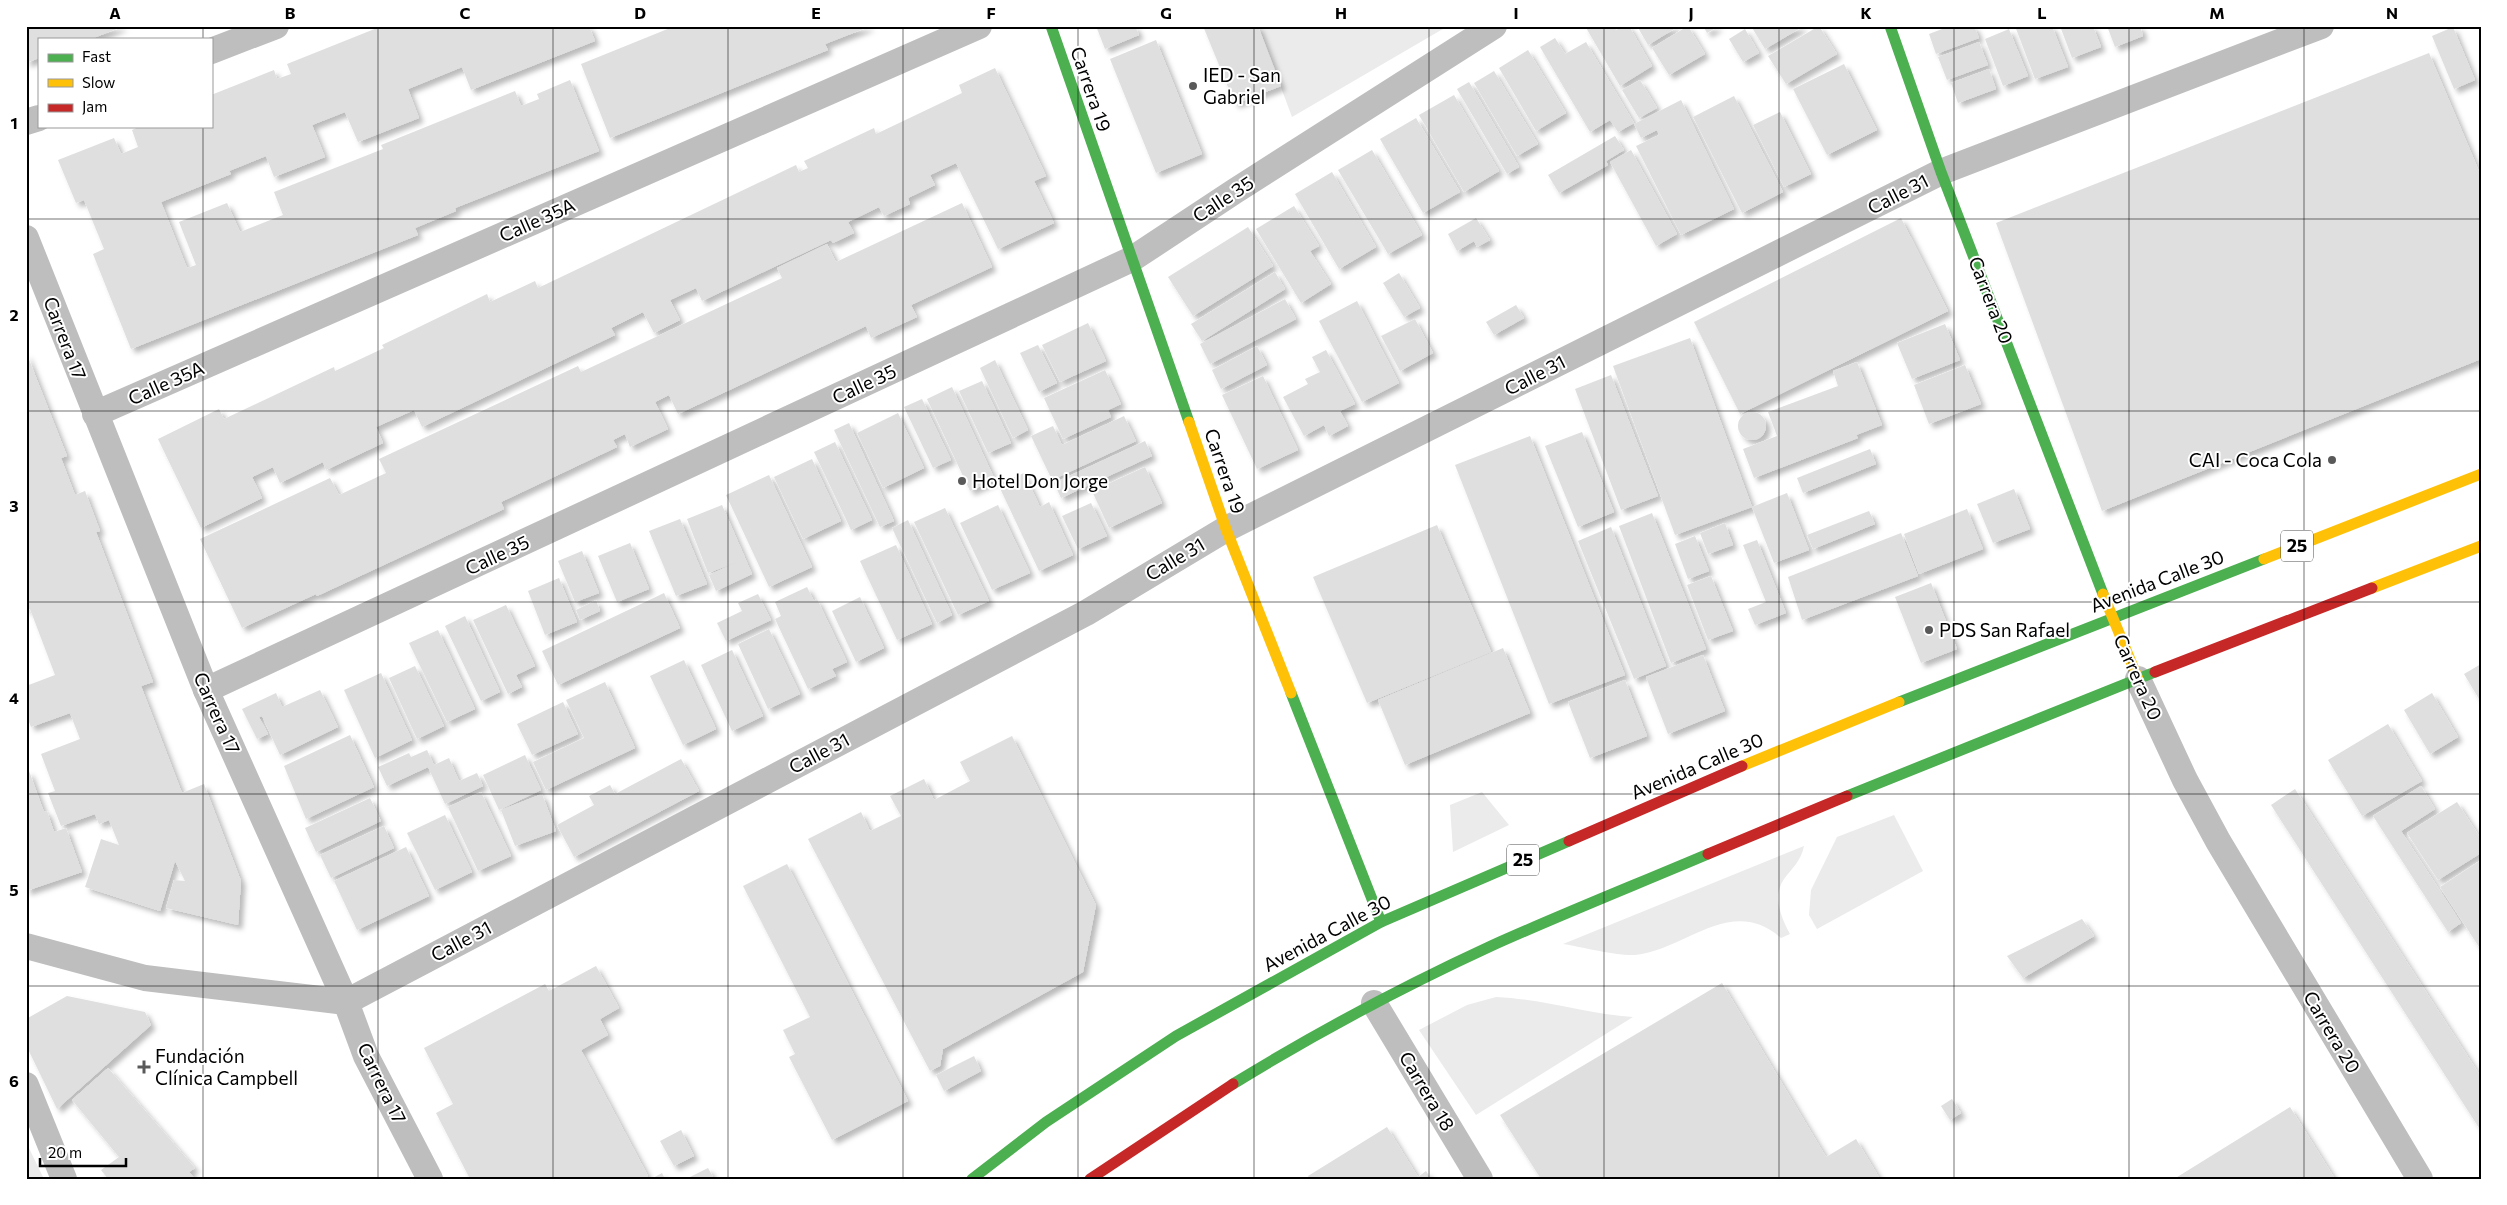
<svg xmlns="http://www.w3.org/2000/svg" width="2507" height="1205" font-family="Commissioner,sans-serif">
<defs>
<filter id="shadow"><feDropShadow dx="4.5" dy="4.5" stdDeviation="2.5" flood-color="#0004"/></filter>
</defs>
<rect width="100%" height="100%" fill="#fff"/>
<g fill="#ebebeb">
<path d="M1258,26H1448L1292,117Z"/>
<path d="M1482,792L1509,825L1453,852L1450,805Z"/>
<path d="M1894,815L1923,871L1817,929L1809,915L1811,890L1837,837Z"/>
<path d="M1804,846C1801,861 1793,867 1784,879C1772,896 1781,917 1790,934L1781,938C1731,894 1686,950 1635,955C1616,956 1582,947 1563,944Z"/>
<path d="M1496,997C1543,999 1587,1014 1633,1017L1476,1115L1419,1030L1467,1005Z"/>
<path d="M26,1142L44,1179H26Z"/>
</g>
<g fill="#dfdfdf" filter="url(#shadow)">
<path d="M26,26H124L91,39H39V58L26,63Z"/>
<path d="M382,26H589L595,41L471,90L462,67L408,89L419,118L358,142L345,112L312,125L325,157L274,177L266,156L229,171L231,174L161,202L187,268L196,265L179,222L227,203L240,232L283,215L274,192L383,149L381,145L515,91L521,106L539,99L537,94L570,80L599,151L455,208L456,211L415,228L418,235L131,349L93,254L104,249L84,200L76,203L58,160L114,138L121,154L138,147L132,130L141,126H211V95L274,70L277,79L291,74L287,64Z"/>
<path d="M675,26H871L825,44L828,50L610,138L581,64Z"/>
<path d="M1096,26H1135L1139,35L1105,49Z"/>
<path d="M1203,26H1258L1281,86L1235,104Z"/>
<path d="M1585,26H1614L1616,30L1623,26H1629L1652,66L1620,86Z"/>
<path d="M1637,26H1679L1648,45Z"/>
<path d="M1688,26L1705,54L1669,75L1652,48Z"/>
<path d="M1703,26H1719L1707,33Z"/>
<path d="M1751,26H1804L1765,49Z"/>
<path d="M1819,26L1837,54L1786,84L1768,56Z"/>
<path d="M1950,26H1974L1979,38L1936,54L1929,34Z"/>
<path d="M2015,26H2052L2068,67L2035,79Z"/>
<path d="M2060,26H2093L2101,47L2072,58Z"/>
<path d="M2107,26H2140L2143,36L2115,47Z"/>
<path d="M2453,27L2475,80L2454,89L2432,36Z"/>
<path d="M1745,29L1759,53L1743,62L1729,39Z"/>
<path d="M2009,29L2028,76L2003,86L1985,39Z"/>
<path d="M1555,38L1565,54L1586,42L1634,123L1618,132L1610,120L1590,132L1540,47Z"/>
<path d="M1156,40L1202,154L1156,173L1110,59Z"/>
<path d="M1979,42L1988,65L1947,80L1938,57Z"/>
<path d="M1528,50L1566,113L1536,131L1499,68Z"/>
<path d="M2429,53L2481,176V359L2102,511L1996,223Z"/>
<path d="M1844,64L1877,130L1827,155L1793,89Z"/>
<path d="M995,68L1046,176L1034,181L1054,223L998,249L956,163L930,175L935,185L908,198L910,204L884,216L879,207L848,222L854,233L833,243L831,240L702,301L696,288L670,300L680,320L654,333L643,312L611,328L615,335L422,427L414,410L376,427L383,443L326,470L323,462L280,483L273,467L252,477L262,498L201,528L158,439L219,409L224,419L334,367L335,371L384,348L382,345L487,294L490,302L535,281L538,288L796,165L799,172L808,168L804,161L874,128L876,134L962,93L959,85Z"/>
<path d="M1989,69L1996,89L1958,103L1951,83Z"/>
<path d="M1494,71L1538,144L1517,156L1474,83Z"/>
<path d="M1640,80L1657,108L1639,118L1622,90Z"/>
<path d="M1469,82L1519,167L1507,174L1457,89Z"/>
<path d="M1454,95L1499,171L1464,192L1419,115Z"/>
<path d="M1734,96L1783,192L1742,213L1693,117Z"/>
<path d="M1681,100L1734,209L1681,235L1636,146L1659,135L1657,130L1641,138L1634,124Z"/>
<path d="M1780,112L1811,174L1784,187L1753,125Z"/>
<path d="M1416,118L1460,192L1423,213L1380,139Z"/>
<path d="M1615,136L1624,150L1606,161L1608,165L1559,193L1548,175Z"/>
<path d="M1372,150L1422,235L1388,254L1338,170Z"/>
<path d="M1631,150L1677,234L1656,246L1610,162Z"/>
<path d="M1332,172L1376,247L1339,269L1295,194Z"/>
<path d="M962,203L992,267L911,305L917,317L871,338L866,326L678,414L669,395L655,402L668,429L630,447L625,434L613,440L617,447L501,502L504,509L317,596L316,594L242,628L200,539L330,478L339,495L386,473L379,459L578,366L581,372L782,278L777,268L827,244L836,262Z"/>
<path d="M1294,206L1319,246L1310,251L1331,284L1301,303L1256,229Z"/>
<path d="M1476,218L1490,240L1477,247L1474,241L1457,251L1448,234Z"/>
<path d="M1901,218L1948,311L1740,414L1694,322Z"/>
<path d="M1248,227L1273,266L1193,316L1168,277Z"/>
<path d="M1275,272L1285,289L1202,341L1191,324Z"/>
<path d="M1399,273L1420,308L1404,317L1383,283Z"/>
<path d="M1285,299L1296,319L1210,364L1200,344Z"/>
<path d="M1357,301L1399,383L1362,402L1319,321Z"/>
<path d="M1516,305L1524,318L1494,335L1486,322Z"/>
<path d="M1415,319L1433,353L1400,371L1381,336Z"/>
<path d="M1088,323L1106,361L1060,382L1042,345Z"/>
<path d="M1945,324L1960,360L1912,379L1897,343Z"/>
<path d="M1690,338L1752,507L1675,535L1613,366Z"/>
<path d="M1038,345L1057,383L1039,392L1020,353Z"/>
<path d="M1257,346L1267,365L1221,389L1212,370Z"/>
<path d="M1326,350L1355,404L1340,411L1348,426L1329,436L1324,425L1304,436L1283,397L1308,384L1305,379L1320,372L1312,357Z"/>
<path d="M26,352L67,456L61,458L75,495L85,491L100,531L96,532L153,682L141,686L182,793L204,784L241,881L238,925L166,908L174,880L185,881L175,861L160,911L85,887L101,839L119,845L109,820L99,824L95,814L61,826L48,793L55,791L41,754L80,739L70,713L31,727L26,714V686L55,675L30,609L26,610Z"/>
<path d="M995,360L1028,430L1013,438L980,368Z"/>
<path d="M1857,362L1882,425L1856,435L1858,438L1754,478L1743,449L1777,436L1768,412L1838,386L1833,371Z"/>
<path d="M1965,365L1981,404L1929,424L1914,385Z"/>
<path d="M1105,370L1121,404L1108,410L1111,417L1063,439L1044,398Z"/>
<path d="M1611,375L1658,496L1621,510L1575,389Z"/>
<path d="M1263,376L1298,450L1257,469L1222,395Z"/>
<path d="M982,381L1011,443L988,453L959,391Z"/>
<path d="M952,387L995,480L970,491L927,399Z"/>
<path d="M922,399L951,460L933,468L904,407Z"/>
<circle cx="1752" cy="426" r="14"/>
<path d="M898,413L924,468L883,488L857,433Z"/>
<path d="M1124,416L1136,441L1052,480L1031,436L1053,426L1062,445Z"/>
<path d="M849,423L894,521L880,527L834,430Z"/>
<path d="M1582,432L1614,512L1578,527L1545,446Z"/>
<path d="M1530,436L1625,675L1549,704L1455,465Z"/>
<path d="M1145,441L1152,456L1061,498L1054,483Z"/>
<path d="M835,442L872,520L851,530L814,452Z"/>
<path d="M1870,449L1876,464L1803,493L1797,478Z"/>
<path d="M812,459L841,521L803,539L774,477Z"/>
<path d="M1145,467L1162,503L1109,528L1092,491Z"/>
<path d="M1024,473L1040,507L1049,502L1073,555L1039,571L998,484Z"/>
<path d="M769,475L812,567L769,587L726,495Z"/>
<path d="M2014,489L2030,529L1993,543L1977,504Z"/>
<path d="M1787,493L1809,550L1774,563L1752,507Z"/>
<path d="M1091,503L1107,536L1078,549L1062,516Z"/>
<path d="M722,505L752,574L716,591L709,575L737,562L708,573L687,519Z"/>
<path d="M998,505L1030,573L992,590L960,523Z"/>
<path d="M945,508L989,601L958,615L914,522Z"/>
<path d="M1967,509L1983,549L1919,574L1904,534Z"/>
<path d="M1869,511L1875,524L1813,549L1807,535Z"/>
<path d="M1652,513L1706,649L1671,663L1619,526Z"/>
<path d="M680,519L707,584L676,596L649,531Z"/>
<path d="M908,520L952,615L937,623L892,528Z"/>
<path d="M1725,523L1733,545L1708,554L1700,533Z"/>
<path d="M1437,525L1491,652L1367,703L1313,577Z"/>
<path d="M1611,527L1666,666L1634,679L1578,541Z"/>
<path d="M1901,533L1918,576L1802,620L1788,577Z"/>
<path d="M1695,536L1709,571L1688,579L1675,544Z"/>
<path d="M1757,540L1786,613L1755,625L1748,609L1766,602L1743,545Z"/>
<path d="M630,543L649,589L617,602L598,556Z"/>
<path d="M896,545L932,624L897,640L860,561Z"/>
<path d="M582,551L599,593L575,602L558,561Z"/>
<path d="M1711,576L1733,631L1708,640L1687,585Z"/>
<path d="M559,578L577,622L545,635L528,591Z"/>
<path d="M1931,583L1957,649L1921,663L1895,597Z"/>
<path d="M807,587L814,601L817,599L847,662L832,669L836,676L808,689L775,619L781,616L775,602Z"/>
<path d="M664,593L680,628L558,685L542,651Z"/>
<path d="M758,594L771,620L726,641L717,623L742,611L738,603Z"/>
<path d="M860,597L884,648L856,662L832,611Z"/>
<path d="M596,600L600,611L580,620L576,610Z"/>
<path d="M506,605L535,666L516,675L522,687L508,694L473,620Z"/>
<path d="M465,616L500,692L481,701L445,626Z"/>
<path d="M769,629L800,694L768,709L738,644Z"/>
<path d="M438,630L475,709L447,722L409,643Z"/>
<path d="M1503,648L1530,713L1405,765L1378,700Z"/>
<path d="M732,650L763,716L732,731L701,665Z"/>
<path d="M1703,655L1725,711L1668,734L1646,677Z"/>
<path d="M684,660L716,729L683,745L650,676Z"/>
<path d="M2481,664V698L2479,699L2464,674Z"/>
<path d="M415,666L444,726L417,739L389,678Z"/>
<path d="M381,673L412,740L375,758L344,690Z"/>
<path d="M1625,680L1647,736L1590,758L1568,702Z"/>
<path d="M605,682L635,748L546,790L533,762L584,738L566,700Z"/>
<path d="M320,690L338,727L280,755L262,716L259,717L268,734L257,739L242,709L276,693L282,707Z"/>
<path d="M2432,693L2458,737L2430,754L2404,710Z"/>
<path d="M563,702L578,734L532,755L517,724Z"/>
<path d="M2388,724L2422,781L2362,816L2328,760Z"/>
<path d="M350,735L374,787L306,819L284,766Z"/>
<path d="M1012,736L1096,905L1083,972L943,1049L940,1066L930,1071L808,839L861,812L870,831L901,816L890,796L924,779L934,800L970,781L960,762Z"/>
<path d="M427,750L434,765L449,758L459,781L477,773L483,786L445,804L428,767L387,786L378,767L409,753L411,757Z"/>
<path d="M525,755L541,790L499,810L483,775Z"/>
<path d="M681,759L699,791L574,857L557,825L594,805L589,796L610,785L615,794Z"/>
<path d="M29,771L44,812L47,811L54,832L66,828L82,872L26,891V772Z"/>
<path d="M2421,786L2435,809L2401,831L2461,923L2448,932L2373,816Z"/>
<path d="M2295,789L2481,1077V1131L2271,805Z"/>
<path d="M481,792L511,856L478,871L448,807Z"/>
<path d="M542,794L556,831L515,846L501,810Z"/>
<path d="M370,798L381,821L316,852L305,828Z"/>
<path d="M2457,802L2481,839V853L2438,880L2407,833Z"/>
<path d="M445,815L472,872L435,890L407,833Z"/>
<path d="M384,826L394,848L331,878L320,855Z"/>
<path d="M406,847L429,896L357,930L334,881Z"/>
<path d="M2481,860V950L2440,887Z"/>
<path d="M787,864L908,1101L832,1140L789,1057L795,1054L783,1030L810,1017L743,886Z"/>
<path d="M2082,919L2094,936L2023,978L2007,956Z"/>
<path d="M596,966L619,1008L600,1019L608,1035L581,1050L648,1176L643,1179H470L436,1113L453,1104L424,1048L545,984L549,991Z"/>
<path d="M1722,983L1826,1157L1856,1139L1880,1179H1541L1500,1115Z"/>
<path d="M67,996L145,1012L151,1025L57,1109L26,1045V1019Z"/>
<path d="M974,1056L981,1071L944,1091L936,1075Z"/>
<path d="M108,1068L195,1168L189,1172L195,1179H108L101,1170L119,1157L72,1100Z"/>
<path d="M1952,1099L1961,1113L1950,1120L1941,1106Z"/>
<path d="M2290,1107L2335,1179H2174Z"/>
<path d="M1387,1127L1418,1177L1426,1171L1431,1179H1310L1308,1176Z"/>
<path d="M681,1130L694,1156L674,1166L660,1141Z"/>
<path d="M708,1168L714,1179H686Z"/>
<path d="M662,1173L665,1179H651Z"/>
</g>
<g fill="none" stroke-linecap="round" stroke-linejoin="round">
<g stroke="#bebebe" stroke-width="26">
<path d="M211,51L276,26"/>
<path d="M26,122L39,118"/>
<path d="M26,238L206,690L346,1002L366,1056L430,1179"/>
<path d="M95,414L979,26"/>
<path d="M2138,679L2185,780L2218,841L2420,1179"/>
<path d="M206,690L1132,259L1235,191L1494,26"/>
<path d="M26,946L145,978L346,1002L1086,613L1226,529L1941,172L2321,26"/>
<path d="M1374,1003L1480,1179"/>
<path d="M26,1085L64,1179"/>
</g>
<g stroke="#4caf50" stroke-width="11">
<path d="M1051,26L1189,422"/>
<path d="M1890,26L1941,172L2103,594"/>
<path d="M1291,693L1381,922"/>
<path d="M1899,702L2264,559"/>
<path d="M1847,796L2155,672"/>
<path d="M1233,1084C1316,1033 1402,987 1491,946C1562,914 1635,885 1708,854"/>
<path d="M972,1179L1046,1122L1176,1036L1381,922L1569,841"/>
</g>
<g stroke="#ffc107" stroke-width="11">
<path d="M1189,422L1226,529L1291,693"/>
<path d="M2264,559L2481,474"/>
<path d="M2372,588L2481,546"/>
<path d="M2103,594L2138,679"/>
<path d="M1742,766L1899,702"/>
</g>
<g stroke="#c62828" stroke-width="11">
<path d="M2155,672L2372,588"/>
<path d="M1569,841L1742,766"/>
<path d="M1708,854L1847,796"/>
<path d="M1090,1179L1233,1084"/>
</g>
</g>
<path fill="none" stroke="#000" stroke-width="1" stroke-opacity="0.55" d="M203,26V39M378,26V1179M553,26V1179M728,26V1179M903,26V1179M1078,26V1179M1254,26V1179M1429,26V1179M1604,26V1179M1779,26V1179M1954,26V1179M2129,26V1179M2304,26V1179M203,126V1179M26,219H2481M26,411H2481M26,602H2481M26,794H2481M26,986H2481"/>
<g fill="#595959" stroke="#fff" stroke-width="2">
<circle cx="1193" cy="86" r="5"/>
<circle cx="2332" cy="460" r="5"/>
<circle cx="962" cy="481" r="5"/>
<circle cx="1929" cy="630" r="5"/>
<path d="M141.5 1059.5h5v5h5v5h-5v5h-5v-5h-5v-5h5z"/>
</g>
<g text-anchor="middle" stroke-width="4" stroke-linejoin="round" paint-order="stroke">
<g fill="#fff" stroke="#4c4c4c" stroke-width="1">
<rect x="2281" y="530.5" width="32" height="31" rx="4"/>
<rect x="1507" y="844.5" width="32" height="31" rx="4"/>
</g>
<g font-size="18" font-weight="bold" fill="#000">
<text x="2297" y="552">25</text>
<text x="1523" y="866">25</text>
</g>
<g font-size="19" fill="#000" stroke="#fff" text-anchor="start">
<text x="1203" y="82">IED - San<tspan x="1203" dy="22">Gabriel</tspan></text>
<text x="2322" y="467" text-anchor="end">CAI - Coca Cola</text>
<text x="972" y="488">Hotel Don Jorge</text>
<text x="1939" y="637">PDS San Rafael</text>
<text x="155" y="1063">Fundación<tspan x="155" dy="22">Clínica Campbell</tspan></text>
</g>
<g font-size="19" fill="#000" stroke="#fff">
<text transform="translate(1091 89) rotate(71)" y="7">Carrera 19</text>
<text transform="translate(1898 194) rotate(-27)" y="7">Calle 31</text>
<text transform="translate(1223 199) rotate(-33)" y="7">Calle 35</text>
<text transform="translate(537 220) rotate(-24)" y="7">Calle 35A</text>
<text transform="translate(1991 300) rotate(69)" y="7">Carrera 20</text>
<text transform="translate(65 338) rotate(69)" y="7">Carrera 17</text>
<text transform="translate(1535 375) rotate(-27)" y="7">Calle 31</text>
<text transform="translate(166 383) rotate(-24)" y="7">Calle 35A</text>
<text transform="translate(864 384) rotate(-25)" y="7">Calle 35</text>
<text transform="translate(1225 471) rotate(71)" y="7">Carrera 19</text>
<text transform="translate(497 555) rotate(-25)" y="7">Calle 35</text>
<text transform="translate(1175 559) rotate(-31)" y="7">Calle 31</text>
<text transform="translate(2157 581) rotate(-21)" y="7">Avenida Calle 30</text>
<text transform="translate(2138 677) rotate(66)" y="7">Carrera 20</text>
<text transform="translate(217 713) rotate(66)" y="7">Carrera 17</text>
<text transform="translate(819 753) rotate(-28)" y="7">Calle 31</text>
<text transform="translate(1697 766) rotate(-23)" y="7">Avenida Calle 30</text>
<text transform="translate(1327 933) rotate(-28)" y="7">Avenida Calle 30</text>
<text transform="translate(461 941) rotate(-28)" y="7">Calle 31</text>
<text transform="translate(2332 1032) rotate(59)" y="7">Carrera 20</text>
<text transform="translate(382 1083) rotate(64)" y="7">Carrera 17</text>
<text transform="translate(1427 1091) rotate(59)" y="7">Carrera 18</text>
</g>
</g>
<rect width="2507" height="1205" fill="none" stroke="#ffffff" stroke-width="55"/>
<rect x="38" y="38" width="175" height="90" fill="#ffffff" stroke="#999999"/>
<rect x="48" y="54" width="25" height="8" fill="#4caf50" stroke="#999999"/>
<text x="82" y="62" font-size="15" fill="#000000">Fast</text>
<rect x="48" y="79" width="25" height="8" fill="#ffc107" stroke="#999999"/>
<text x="82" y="88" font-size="15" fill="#000000">Slow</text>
<rect x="48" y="104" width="25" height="8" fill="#c62828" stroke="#999999"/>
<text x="82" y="112" font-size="15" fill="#000000">Jam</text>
<path d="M40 1158v8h86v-8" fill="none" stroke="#000000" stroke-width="2.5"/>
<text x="48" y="1158" font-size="15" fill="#000000" stroke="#ffffff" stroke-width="4" paint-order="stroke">20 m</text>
<rect x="28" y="28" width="2452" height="1150" fill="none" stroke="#000" stroke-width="2"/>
<g font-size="16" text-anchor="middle" font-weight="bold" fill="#000">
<text x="115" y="19">A</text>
<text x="290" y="19">B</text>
<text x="465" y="19">C</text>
<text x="640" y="19">D</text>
<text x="816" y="19">E</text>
<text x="991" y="19">F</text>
<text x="1166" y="19">G</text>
<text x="1341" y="19">H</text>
<text x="1516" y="19">I</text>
<text x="1691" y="19">J</text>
<text x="1866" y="19">K</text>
<text x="2042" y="19">L</text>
<text x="2217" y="19">M</text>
<text x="2392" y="19">N</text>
<text x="14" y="129">1</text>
<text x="14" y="321">2</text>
<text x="14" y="512">3</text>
<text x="14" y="704">4</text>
<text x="14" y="896">5</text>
<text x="14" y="1087">6</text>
</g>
</svg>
